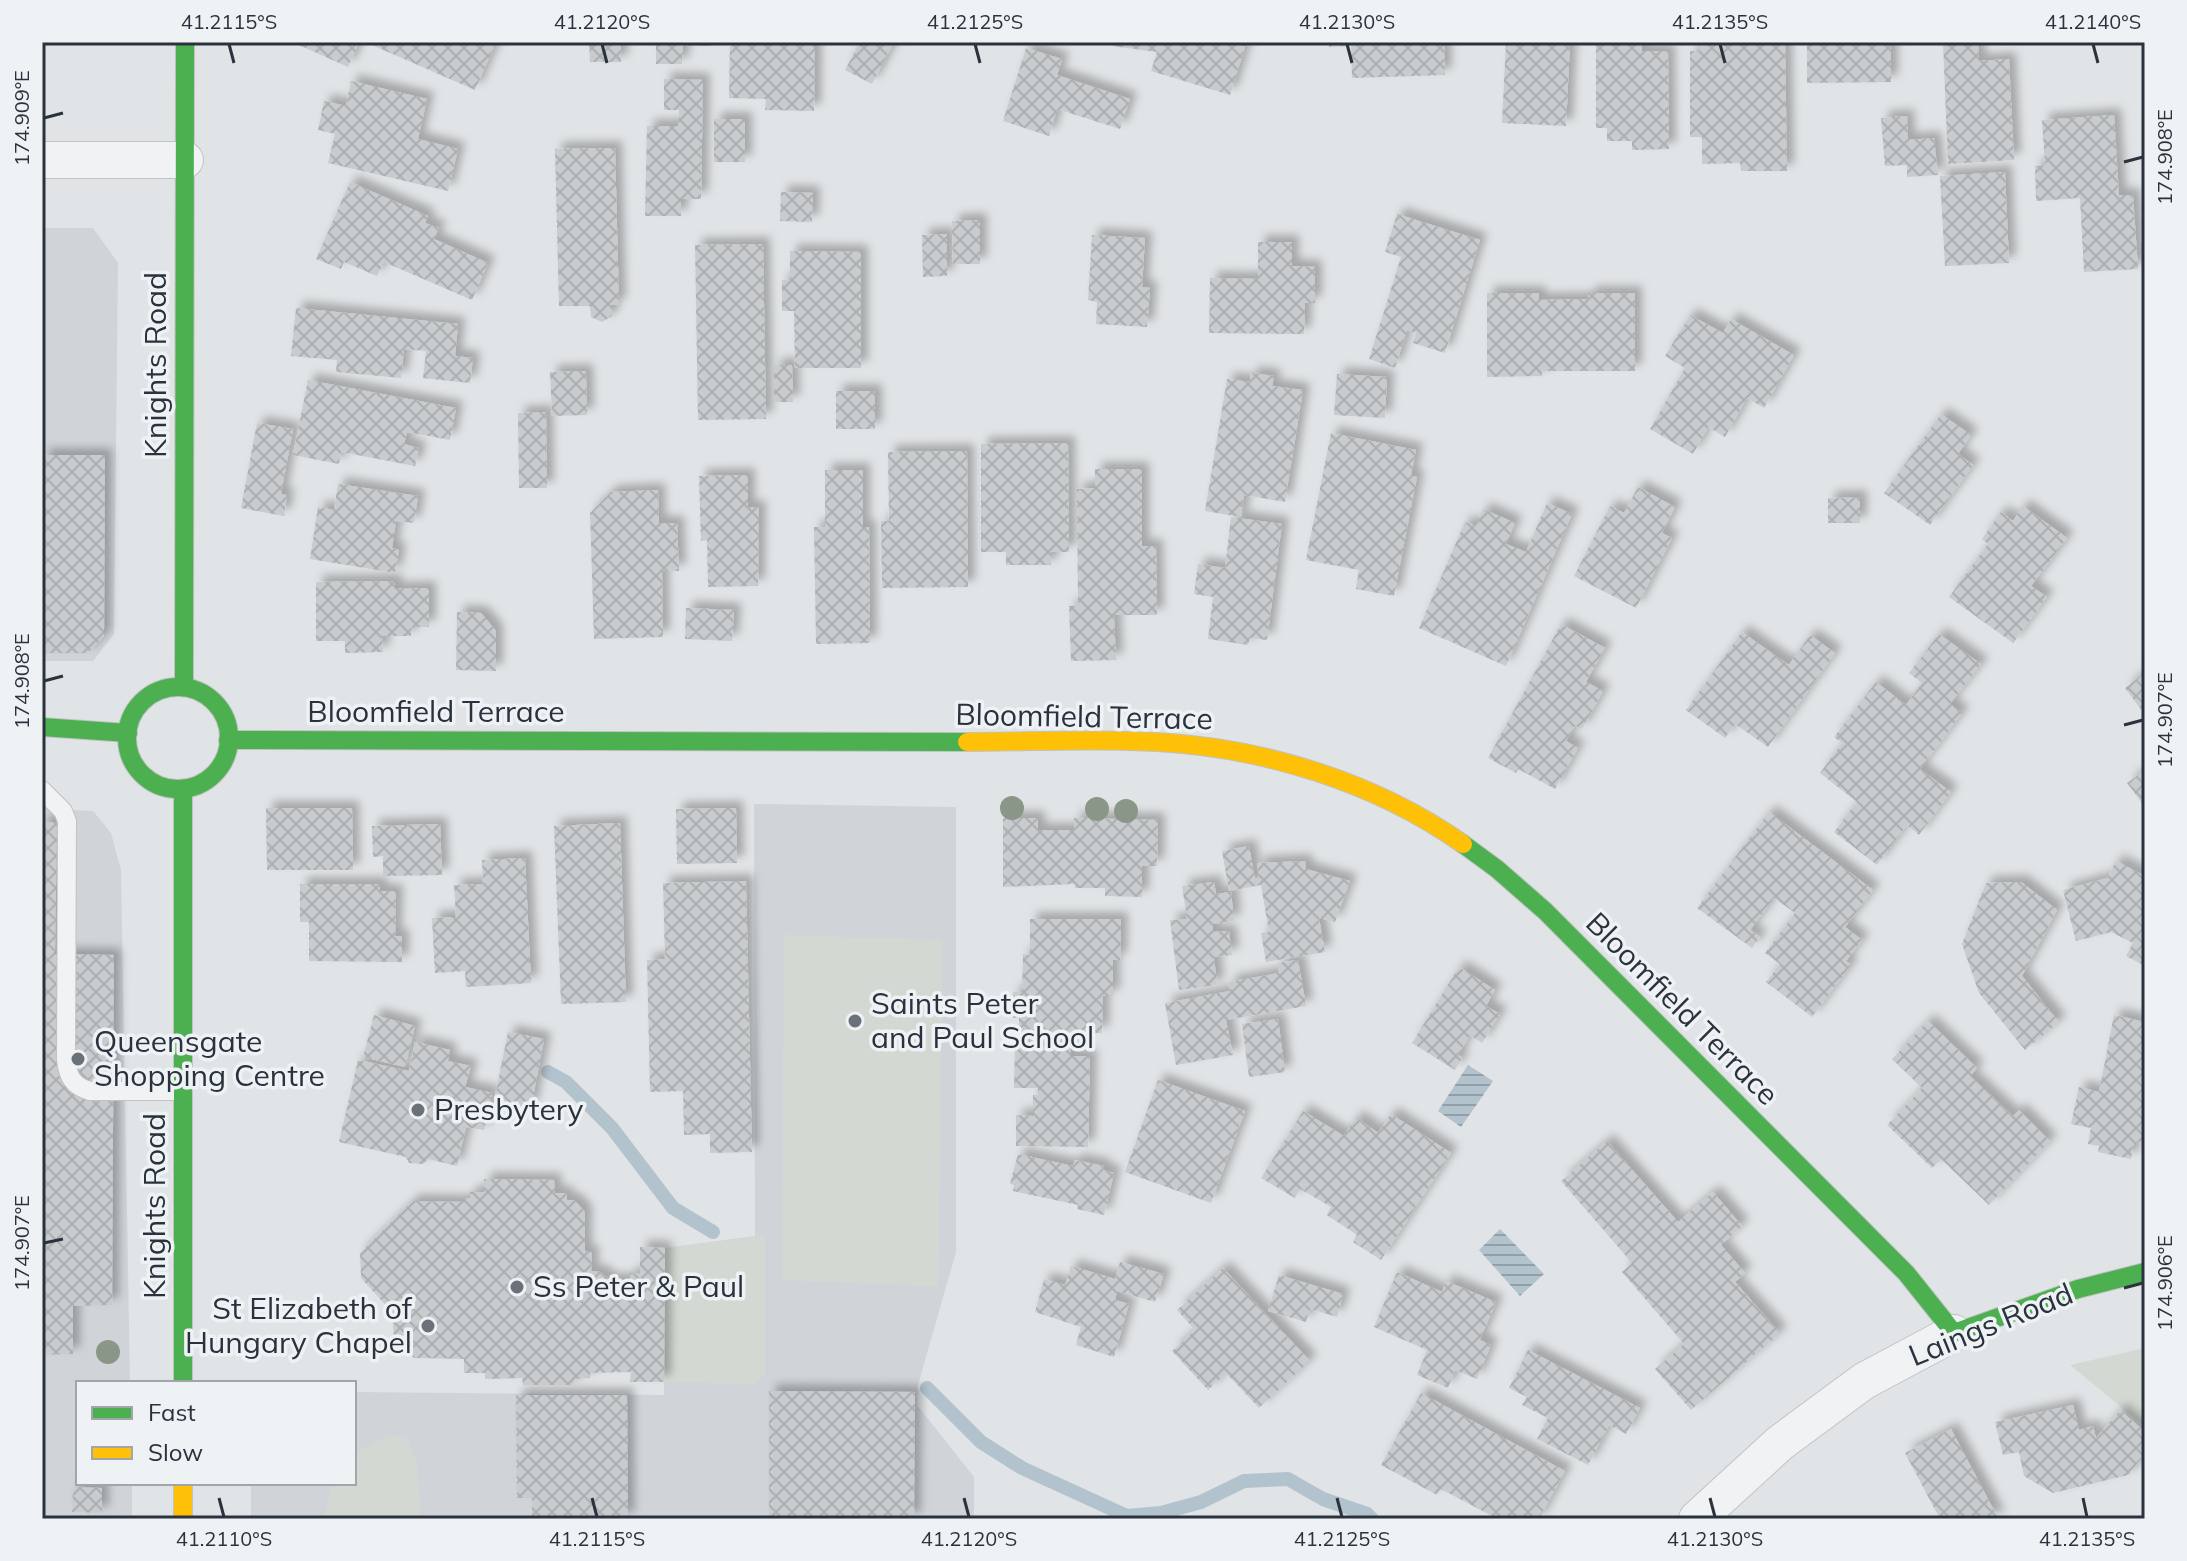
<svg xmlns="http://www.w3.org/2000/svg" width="2187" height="1561" font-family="Mulish,sans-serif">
<defs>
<pattern id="water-rules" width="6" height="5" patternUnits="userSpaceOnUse" patternTransform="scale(2)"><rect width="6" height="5" fill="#b2c3ce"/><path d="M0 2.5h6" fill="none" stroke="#919fa8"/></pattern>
<pattern id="building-cross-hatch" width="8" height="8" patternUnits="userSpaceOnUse" patternTransform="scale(2)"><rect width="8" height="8" fill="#c9ccce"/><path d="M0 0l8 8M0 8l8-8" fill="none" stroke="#adb0b2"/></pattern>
<filter id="shadow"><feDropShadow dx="7" dy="-7" stdDeviation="4" flood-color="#0004"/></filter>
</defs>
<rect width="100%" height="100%" fill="#e1e4e6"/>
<g fill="#d0d4d9">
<path d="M42,228H93L118,263L114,634L93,661H42Z"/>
<path d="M754,804L956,807V1252L918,1385L917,1405L974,1477V1519H251V1483H354V1392L664,1395L665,1248L755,1236Z"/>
<path d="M42,808L93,811L111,833L121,870L130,1383H78V1483H132V1519H42Z"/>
</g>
<g fill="#d3d9d2">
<path d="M784,935L942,940L938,1286L782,1280Z"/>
<path d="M765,1236V1375L754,1384L664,1382L665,1248Z"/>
<path d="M2145,1348V1427L2070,1365Z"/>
<path d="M389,1435L406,1437L416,1459L421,1519L325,1517L331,1483H354V1453Z"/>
</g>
<g fill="url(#water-rules)">
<path d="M1468,1065L1493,1081L1461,1127L1438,1111Z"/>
<path d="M1500,1229L1544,1274L1520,1296L1479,1250Z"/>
</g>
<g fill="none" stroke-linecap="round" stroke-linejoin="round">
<g stroke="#b2c3ce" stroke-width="14">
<path d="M548,1072L566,1082L612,1128L673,1208L713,1232"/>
<path d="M927,1388L981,1442L1022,1468L1127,1516L1161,1513L1201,1502L1244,1481L1288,1479L1323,1499L1367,1514L1372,1519"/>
</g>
</g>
<g fill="url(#building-cross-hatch)" filter="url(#shadow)">
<path d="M292,42H359L348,67Z"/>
<path d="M365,42H496L475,90Z"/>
<path d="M589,42H621V62H590Z"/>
<path d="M656,42H712V46H683L682,64H656Z"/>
<path d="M730,42H815L814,111L765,110L766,99L729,98Z"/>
<path d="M860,42H894L872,84L845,70Z"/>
<path d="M1112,42H1229L1245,47L1230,95L1151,71L1157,52L1112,46Z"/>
<path d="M1329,42H1444L1445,75L1352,78L1351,46L1329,47Z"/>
<path d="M1506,42H1570L1566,126L1502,123Z"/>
<path d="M1596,42H1642V51H1668L1669,149L1632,150V141H1607V128H1596Z"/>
<path d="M1699,42H1785L1787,171H1741L1740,163L1702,164V137H1690V51H1699Z"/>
<path d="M1807,42H1891V82L1807,83Z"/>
<path d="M1943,42H1978L1979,61L2009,59L2014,160L1948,164Z"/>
<path d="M1026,48L1062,59L1057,75L1130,99L1120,129L1057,109L1049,136L1003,121Z"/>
<path d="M664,79L703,80L701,199H681V216H645L647,126H678L679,110H664Z"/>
<path d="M351,81L427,99L418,139L458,149L448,191L328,163L335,134L318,130L324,101L346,106Z"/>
<path d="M2114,115L2119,195H2133L2138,269L2084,272L2080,198L2036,201L2035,166L2045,165L2042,120Z"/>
<path d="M1907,116L1908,140L1934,138L1938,175L1907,177V165L1885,166L1881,118Z"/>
<rect x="714" y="119" width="31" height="43"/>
<path d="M615,148L619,305H612V316L602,322L591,317L590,306H559L555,149Z"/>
<path d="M2005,172L2009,263L1945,266L1940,176Z"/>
<path d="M350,182L428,216L425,223L439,228L434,239L488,263L472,300L384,262L377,276L344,262L341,269L316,259Z"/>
<path d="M781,192L813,193L812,222L780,221Z"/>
<path d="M2141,212H2145V244H2142Z"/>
<path d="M1397,214L1480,240L1445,353L1413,343L1416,333L1407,330L1395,368L1369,359L1401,257L1385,252Z"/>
<path d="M980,220V264H953L952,221Z"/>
<path d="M947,234V276L923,277L922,235Z"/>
<path d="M1092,235L1145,238L1142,287L1150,288L1147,327L1096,324L1097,302L1088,300Z"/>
<path d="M1258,242H1292V266L1315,267V303H1305L1304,334L1209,333L1210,278L1258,279Z"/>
<path d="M763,244L766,419L698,420L695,245Z"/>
<path d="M790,251L861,252V368H795L794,311H782V280H790Z"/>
<path d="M1487,293H1539V300L1589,299L1588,293H1635V371H1542V376L1487,377Z"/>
<path d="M296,308L458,324L455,356L473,358L470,383L423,378L426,351L404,349L401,378L336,372L337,360L291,356Z"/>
<path d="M1690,315L1723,333L1731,319L1794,355L1764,408L1747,398L1725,437L1708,427L1693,454L1650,429L1685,368L1665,356Z"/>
<path d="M774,365H792L793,402H774Z"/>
<path d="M586,371L587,415L552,416L550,372Z"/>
<path d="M1251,373L1274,376L1272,386L1303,390L1285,502L1244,495L1241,517L1205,511L1227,379L1250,382Z"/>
<path d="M1337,374L1387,377L1385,418L1334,415Z"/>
<path d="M308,380L456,408L450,440L407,432L404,444L419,448L415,466L341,452L339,464L293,455Z"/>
<rect x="836" y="391" width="39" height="38"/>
<path d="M546,412L547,488H519L518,413Z"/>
<path d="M1941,414L1971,435L1958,454L1973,465L1930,525L1884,493Z"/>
<path d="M257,423L293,429L281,494L287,495L284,516L241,508Z"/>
<path d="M1331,433L1416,450L1411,476L1417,477L1394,596L1356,589L1359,570L1306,560Z"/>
<path d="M1068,443L1069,552H1051V565H1006V552H981V444Z"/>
<path d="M967,451L968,587L882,588L881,521H889L888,452Z"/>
<path d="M42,455H105L104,636L88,653H42Z"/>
<path d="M1095,469H1142V546H1156L1157,615H1114L1116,660L1071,661L1069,606H1078L1077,489L1095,488Z"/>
<path d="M825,470H863V527H869L870,643L816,644L814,527H825Z"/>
<path d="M748,475V508L759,507L758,586L708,587L707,540L701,541L699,476Z"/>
<path d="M338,484L418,496L414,523L396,521L392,548L399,550L395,573L310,559L318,507L334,510Z"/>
<path d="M1638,487L1675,507L1662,533L1672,538L1636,608L1574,576L1610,506L1624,513Z"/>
<path d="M658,490L659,523H677L679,571H662L663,637L594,639L590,513L611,492Z"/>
<path d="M1860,497V523H1828V498Z"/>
<path d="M1547,503L1572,514L1506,666L1419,628L1465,522L1476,526L1483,509L1515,523L1506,544L1526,552Z"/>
<path d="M2023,506L2067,538L2031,586L2047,597L2013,643L1949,597L1988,544L1982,539L2001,512L2013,521Z"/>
<path d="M1231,517L1282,524L1267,640L1250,638L1248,645L1208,639L1213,597L1194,594L1198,564L1225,568Z"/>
<path d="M395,581V589L429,588V627H411V636H382L383,652L345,653V641H316V582Z"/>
<path d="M686,608L734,610L732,641L685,639Z"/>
<path d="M457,612L481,613L496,631V671L456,670Z"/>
<path d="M1561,624L1605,648L1586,682L1603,691L1582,729L1575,726L1566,741L1578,748L1555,789L1518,769L1516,773L1488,758Z"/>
<path d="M1742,632L1789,665L1810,635L1835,653L1768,747L1735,724L1725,738L1686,710Z"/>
<path d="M1939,634L1981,664L1950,704L1962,713L1920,769L1951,792L1919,835L1907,825L1877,865L1834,832L1857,802L1820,773L1842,743L1834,737L1876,682L1906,705L1922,683L1909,673Z"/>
<path d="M2143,674L2145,677V715L2125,688Z"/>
<path d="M2145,770V807L2127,783Z"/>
<path d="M266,808H352L353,870H267Z"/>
<path d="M736,808L737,863L677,864L676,809Z"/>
<path d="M1769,812L1873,890L1845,927L1862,940L1846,961L1851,965L1812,1017L1766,982L1780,964L1765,953L1795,913L1774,898L1750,930L1760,937L1752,948L1697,908Z"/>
<path d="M1003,818H1038V830H1074V818L1158,820L1157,866H1142V897L1105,896V888H1075V884L1003,887Z"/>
<path d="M42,822H57L55,954L114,955L112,1305L73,1306V1354L42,1355Z"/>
<path d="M620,823L626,1002L561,1004L554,826Z"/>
<path d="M440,824L442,875L383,876V856L373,857L372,826Z"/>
<path d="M1249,846L1255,879L1259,878L1257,863L1305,861L1306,869L1350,881L1335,922L1319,918L1325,952L1266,962L1261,933L1269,932L1261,885L1229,891L1222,851Z"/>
<path d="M525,858L531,983L466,987L465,971L435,973L432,918L456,917L454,885L483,884L482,860Z"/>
<path d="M2116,861L2145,876V966L2126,956L2133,943L2111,932L2076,941L2063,890L2107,878Z"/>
<path d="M746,881L752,1152L710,1153V1134L684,1135L683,1091L650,1092L647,960L665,959L663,883Z"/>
<path d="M1214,882L1216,894L1231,892L1234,921L1212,924L1213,932L1229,931L1232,955L1214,957L1217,985L1179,990L1170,920L1187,919L1182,886Z"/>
<path d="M2021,882L2057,910L2022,976L2059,1022L2025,1050L1979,993L1962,944L1986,883Z"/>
<path d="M300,884H380V891H396L395,936H402V962L309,961V922H300Z"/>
<path d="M1030,919H1121L1120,960H1113V996H1103L1102,1033L1019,1032V1017L1013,1018V992H1022L1023,954L1030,955Z"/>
<path d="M1298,960L1306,1006L1226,1020L1233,1055L1176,1065L1165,1003L1230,991L1228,982L1279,973L1278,963Z"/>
<path d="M1459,967L1495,990L1486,1006L1500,1014L1482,1043L1470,1035L1458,1055L1462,1058L1455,1070L1412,1043Z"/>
<path d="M374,1015L415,1026L405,1067L363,1057Z"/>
<path d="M2114,1015L2145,1022V1143L2134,1141L2131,1159L2098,1152L2099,1146L2088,1144L2091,1128L2071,1124L2079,1087L2099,1092Z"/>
<path d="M1278,1019L1285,1072L1249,1077L1242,1024Z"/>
<path d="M1928,1021L1977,1068L1970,1076L2013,1116L2019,1110L2050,1141L1989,1205L1941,1159L1932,1168L1887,1125L1922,1088L1892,1059Z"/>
<path d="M508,1032L544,1039L531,1108L494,1101Z"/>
<path d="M415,1042L450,1050L448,1061L471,1066L465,1087L492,1093L484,1130L466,1127L457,1166L428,1159L423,1164L409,1163L406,1157L339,1142L358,1060L409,1071Z"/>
<path d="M1015,1047H1071V1056H1090L1088,1147L1016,1146V1115L1033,1116V1095H1038V1088H1014Z"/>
<path d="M1158,1080L1245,1111L1211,1203L1125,1172Z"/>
<path d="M1303,1111L1344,1136L1356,1117L1378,1133L1391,1114L1451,1153L1381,1260L1353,1242L1357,1235L1327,1215L1331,1207L1300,1189L1295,1198L1261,1178Z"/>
<path d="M1607,1141L1678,1222L1713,1192L1742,1226L1721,1245L1745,1273L1735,1282L1780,1333L1691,1410L1655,1369L1684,1344L1622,1272L1632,1263L1561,1181Z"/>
<path d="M1018,1154L1073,1166L1075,1160L1104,1166L1103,1170L1114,1173L1104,1215L1077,1209L1078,1205L1013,1191L1014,1185L1010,1184Z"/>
<path d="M484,1179L554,1180L555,1193H566L567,1200H574L585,1212V1251L592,1253L591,1271L600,1272L610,1280H630V1273L640,1274V1247L665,1248L664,1382H630L631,1372L590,1373V1378L574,1379V1385H523L522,1378L485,1379V1373H464V1359L414,1358L394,1339L392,1312L361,1278L360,1253L413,1201L465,1202V1199L471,1198L470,1192H484Z"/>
<path d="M1120,1262L1164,1274L1155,1302L1117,1291L1115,1300L1129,1304L1114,1357L1076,1345L1081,1327L1035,1312L1044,1279L1065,1285L1071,1266L1115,1279Z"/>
<path d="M1223,1268L1310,1361L1259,1408L1226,1373L1208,1390L1172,1351L1195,1330L1177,1310Z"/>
<path d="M1397,1272L1442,1292L1446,1281L1496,1302L1480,1340L1491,1345L1477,1379L1455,1370L1448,1388L1417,1375L1427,1350L1374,1327Z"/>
<path d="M1279,1275L1343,1294L1337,1317L1310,1309L1306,1322L1268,1311Z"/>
<path d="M1528,1350L1640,1408L1626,1434L1609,1425L1588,1465L1537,1439L1548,1418L1522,1405L1527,1397L1509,1388Z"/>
<path d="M769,1391L915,1392L914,1519H769Z"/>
<path d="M1421,1393L1565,1471L1539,1519H1490L1492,1516L1441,1489L1437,1495L1381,1465Z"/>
<path d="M516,1395H627L628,1519H532V1498H517Z"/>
<path d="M2073,1405L2079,1430L2093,1426L2096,1438L2120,1410L2145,1432V1454L2128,1475L2053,1493L2024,1476L2019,1452L2003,1455L1995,1422Z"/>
<path d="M1951,1429L1998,1518L1996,1519H1940L1905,1453Z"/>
<path d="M73,1487L102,1488V1513L72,1512Z"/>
</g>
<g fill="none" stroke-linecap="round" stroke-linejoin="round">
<g stroke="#c0c2c4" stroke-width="20">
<path id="lane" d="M42,790L63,811L67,821L66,1060C68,1077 73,1086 90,1091H183"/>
</g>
<g stroke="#c0c2c4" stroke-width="38">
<g id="street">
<path d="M42,160H185"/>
<path d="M1697,1519L1780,1443L1864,1381L1954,1333"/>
</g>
</g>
<g stroke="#c0c2c4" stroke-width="20">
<g id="fast">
<path d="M184,687L185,42"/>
<circle cx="178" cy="738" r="51"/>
<path d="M42,727L128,733"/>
<path d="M228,740L967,742"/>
<path d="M183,790V1383"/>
<path d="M1463,844L1497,869L1545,911L1906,1273L1954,1333L2078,1289L2145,1272"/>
</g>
</g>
<g stroke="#c0c2c4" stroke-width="20">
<g id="slow">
<path d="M967,742C1030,742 1094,738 1157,742C1264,748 1375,782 1463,844"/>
<path d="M183,1483V1519"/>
</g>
</g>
<use href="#lane" stroke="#f0f2f3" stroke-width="18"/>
<use href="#street" stroke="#f0f2f3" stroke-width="36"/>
<use href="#fast" stroke="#4caf50" stroke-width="18"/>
<use href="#slow" stroke="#ffc107" stroke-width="18"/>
</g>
<g fill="#8a9687">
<circle cx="1012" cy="808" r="12"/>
<circle cx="1097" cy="809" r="12"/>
<circle cx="1126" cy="811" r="12"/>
<circle cx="108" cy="1352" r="12"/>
</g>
<path fill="none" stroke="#2a333d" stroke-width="3" d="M229,44L234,63M602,44L607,63M975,44L980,63M1347,44L1352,63M1720,44L1725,63M2093,44L2098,63M44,118L63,113M2124,162L2143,157M44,681L63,676M2124,725L2143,720M44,1243L63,1239M2124,1288L2143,1283M219,1498L224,1517M592,1498L597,1517M964,1498L969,1517M1337,1498L1342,1517M1710,1498L1715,1517M2083,1498L2087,1517"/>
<g fill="#6a7178" stroke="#eff2f5" stroke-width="3">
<circle cx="855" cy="1021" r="8"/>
<circle cx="78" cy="1059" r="8"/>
<circle cx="418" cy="1110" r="8"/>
<circle cx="517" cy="1287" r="8"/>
<circle cx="428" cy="1326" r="8"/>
</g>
<g text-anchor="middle" stroke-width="7" stroke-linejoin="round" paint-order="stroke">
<g font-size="30" fill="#2a333d" stroke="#eff2f5">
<text transform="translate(156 365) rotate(-90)" y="10">Knights Road</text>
<text x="436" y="722">Bloomfield Terrace</text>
<text transform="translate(1084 717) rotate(1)" y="10">Bloomfield Terrace</text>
<text transform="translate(1682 1009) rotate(45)" y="10">Bloomfield Terrace</text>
<text transform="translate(155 1206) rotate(-90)" y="10">Knights Road</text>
<text transform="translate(1991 1325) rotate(-22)" y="10">Laings Road</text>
</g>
<g font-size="30" fill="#2a333d" stroke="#eff2f5" text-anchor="start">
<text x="871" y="1014">Saints Peter<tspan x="871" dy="34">and Paul School</tspan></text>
<text x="94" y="1052">Queensgate<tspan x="94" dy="34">Shopping Centre</tspan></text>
<text x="434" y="1120">Presbytery</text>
<text x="533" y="1297">Ss Peter &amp; Paul</text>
<text x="412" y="1319" text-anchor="end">St Elizabeth of<tspan x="412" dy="34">Hungary Chapel</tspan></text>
</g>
</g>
<rect width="2187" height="1561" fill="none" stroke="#eff2f5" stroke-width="88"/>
<rect x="76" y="1381" width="280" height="104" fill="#eff2f5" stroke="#a0a6ab" stroke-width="2"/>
<rect x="92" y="1407" width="40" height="12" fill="#4caf50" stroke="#a0a6ab" stroke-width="2"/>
<text x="148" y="1421" font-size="24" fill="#2a333d">Fast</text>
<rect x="92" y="1447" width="40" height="12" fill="#ffc107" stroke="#a0a6ab" stroke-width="2"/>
<text x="148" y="1461" font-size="24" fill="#2a333d">Slow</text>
<rect x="44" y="44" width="2099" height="1473" fill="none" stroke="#2a333d" stroke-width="3"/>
<g font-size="20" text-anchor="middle" fill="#2a333d">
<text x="229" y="29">41.2115°S</text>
<text x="602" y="29">41.2120°S</text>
<text x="975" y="29">41.2125°S</text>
<text x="1347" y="29">41.2130°S</text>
<text x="1720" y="29">41.2135°S</text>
<text x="2093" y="29">41.2140°S</text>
<text transform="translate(22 118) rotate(-90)" y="7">174.909°E</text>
<text transform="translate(2165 157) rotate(-90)" y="7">174.908°E</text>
<text transform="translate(22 681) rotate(-90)" y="7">174.908°E</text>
<text transform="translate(2165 720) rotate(-90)" y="7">174.907°E</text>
<text transform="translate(22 1243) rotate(-90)" y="7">174.907°E</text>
<text transform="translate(2165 1283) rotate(-90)" y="7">174.906°E</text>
<text x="224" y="1546">41.2110°S</text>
<text x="597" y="1546">41.2115°S</text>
<text x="969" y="1546">41.2120°S</text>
<text x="1342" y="1546">41.2125°S</text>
<text x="1715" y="1546">41.2130°S</text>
<text x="2087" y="1546">41.2135°S</text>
</g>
</svg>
